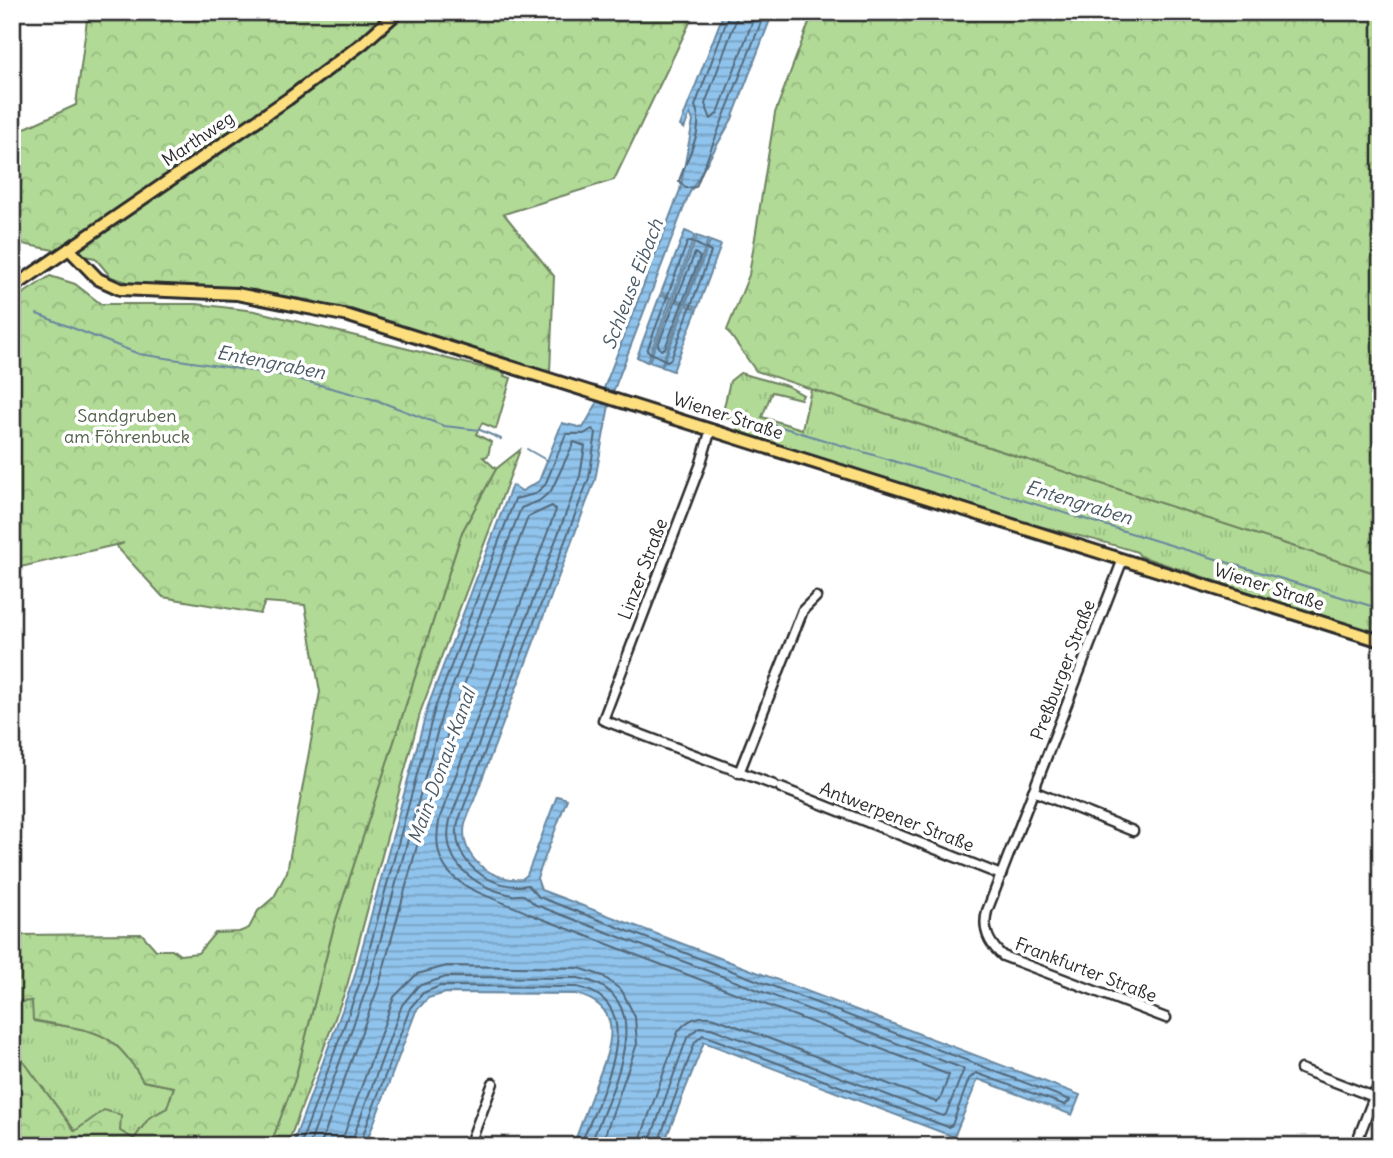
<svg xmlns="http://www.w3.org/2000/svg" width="1393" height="1158" font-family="Delius,sans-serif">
<defs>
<pattern id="grass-tufts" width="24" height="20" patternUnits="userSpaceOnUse" patternTransform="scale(1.75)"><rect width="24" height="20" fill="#b1da96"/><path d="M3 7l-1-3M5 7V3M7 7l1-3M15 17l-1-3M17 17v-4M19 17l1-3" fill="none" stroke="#98bb81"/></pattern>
<pattern id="forest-crowns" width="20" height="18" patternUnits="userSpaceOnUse" patternTransform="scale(1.75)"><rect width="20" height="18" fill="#b1da96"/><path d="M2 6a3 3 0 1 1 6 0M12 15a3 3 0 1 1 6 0" fill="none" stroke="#98bb81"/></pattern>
<pattern id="water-rules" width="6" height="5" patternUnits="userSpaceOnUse" patternTransform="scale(1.75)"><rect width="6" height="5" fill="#90c4ed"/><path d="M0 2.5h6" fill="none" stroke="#769fc0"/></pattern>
</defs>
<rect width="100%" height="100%" fill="#fff"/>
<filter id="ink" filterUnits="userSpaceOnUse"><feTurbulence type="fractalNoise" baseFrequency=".0143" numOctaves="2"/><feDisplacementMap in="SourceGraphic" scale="14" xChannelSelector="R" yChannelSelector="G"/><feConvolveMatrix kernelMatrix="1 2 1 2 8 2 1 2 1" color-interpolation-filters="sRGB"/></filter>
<g filter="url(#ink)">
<g fill="url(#grass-tufts)" stroke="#6e8260" stroke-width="2">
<path d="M740,373L787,386L803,395L801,399L772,392L762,417L802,429L811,389L1381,575V636L1140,556L1137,552C1094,538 1051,530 1008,518C917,493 827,461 737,432L738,422L722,416L730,381Z"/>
<path d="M520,450L421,710L347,986L287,1146H270L295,1079L334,926L462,532L496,469Z"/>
<path d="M32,1001L34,1021C91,1032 111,1025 143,1081L174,1087L167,1108L149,1118L134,1139L120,1131H75L12,1046V1002Z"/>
</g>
<g fill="url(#forest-crowns)" stroke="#6e8260" stroke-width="2">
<path d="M88,12H695L614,180L504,214L554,276L550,372L309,300L235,289L134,284L111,277L95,258L12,242V163L18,159L12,147V134L76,105Z"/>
<path d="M813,12H1381V575L756,371L727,330L749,275L775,113Z"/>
<path d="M50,276L75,284L101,304H197L255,311L505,373L504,376L511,378L496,429L482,423L476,434L491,442L488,456L483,457L496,469L462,532L334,926L295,1079L270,1146H12V1046L75,1131L104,1110L121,1115L120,1131L134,1139L149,1118L167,1108L174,1087L143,1081C111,1025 91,1032 33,1020L32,1001L12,1002V935L142,934L156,950H173L180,955L198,953L215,933L239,932L249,928L258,911L274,897L287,872L320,692L305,605L265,602L260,614L163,597L116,546L124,543L12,569V301Z"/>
</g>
<g fill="url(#water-rules)" stroke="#68879f" stroke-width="2">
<path d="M724,12H773L732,119L689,194L610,400L595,480L465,824C458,856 491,882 522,879L527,875L557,796L567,799L537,878L541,890L1080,1095L1072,1115L978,1079L954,1137L704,1042L663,1146H573C580,1127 587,1108 594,1089C608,1053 630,1008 576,994L446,993L428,998L416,1011L365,1146H292L354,978L428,706L512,485L522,491L539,481L562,423L583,428L601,396L680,190L693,121L690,113L684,129L680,126Z"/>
<path d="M685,231L695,235L672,298L661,293Z"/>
<path d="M697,236L708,240L685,303L674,298Z"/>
<path d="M710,241L721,245L698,307L686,303Z"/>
<path d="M660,295L671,299L647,362L637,357Z"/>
<path d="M673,300L684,304L661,366L649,362Z"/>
<path d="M686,305L697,309L673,371L662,367Z"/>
</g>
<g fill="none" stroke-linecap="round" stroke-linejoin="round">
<g stroke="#536879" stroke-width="2">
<path d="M730,12L695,106C706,128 687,157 679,181L686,188L696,187L765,12"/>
<path d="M739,12L705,104L711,119L718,113L756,12"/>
<path d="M691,241L711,252L671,359L667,361L647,351L687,243Z"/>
<path d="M695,253L700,257L665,348L661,350L658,345Z"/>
<path d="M300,1146L361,980L435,708L515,499L535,494L545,485L566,434H584L592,429L596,433L589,478L458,822C449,861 492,892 528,885L539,897L1070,1100L1065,1105L976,1073L969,1079L952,1125L948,1127L703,1035L695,1042L657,1146"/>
<path d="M309,1146L369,982L443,711L521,508L539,501L551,491L574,442L585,446L580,476L450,820C440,862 474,887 512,895C515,896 519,894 523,895C527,896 532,903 536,905L964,1069L946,1114L943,1116L711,1028L699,1027L687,1038L648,1146"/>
<path d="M320,1146L379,985L453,714L528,517L552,506L556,510L440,817C423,888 487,892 532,915L949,1075L940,1100L936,1102L715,1018C699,1014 687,1019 678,1032L638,1146"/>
<path d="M340,1146L394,997L417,974L447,966L579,968L603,976L622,991L635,1017L637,1044L601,1146"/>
<path d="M350,1146L402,1005L418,986L446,977L578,978C666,994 608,1097 590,1146"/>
<path d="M359,1146L410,1008L423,993L440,986L577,987C655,1003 597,1102 580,1146"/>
</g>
<g stroke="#68879f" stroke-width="2">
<path d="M37,314L139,354L286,376L376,400L444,426L480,430L501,439"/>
<path d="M768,423L1381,609"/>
<path d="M527,449L548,461"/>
</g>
<g stroke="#2b2b2b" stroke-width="13">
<g id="minor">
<path d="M711,429L700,466L603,720L774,785"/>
<path d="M1123,559L987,911C982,930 989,944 1003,956L1166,1018"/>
<path d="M739,773L803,610L816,597"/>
<path d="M781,788L1001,875"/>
<path d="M1033,791L1133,831"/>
<path d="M1301,1069L1374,1097"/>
<path d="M469,1146L493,1083"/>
<path d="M1355,1146L1381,1079"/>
</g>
</g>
<g stroke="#2b2b2b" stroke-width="16">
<g id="major">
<path d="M69,249L98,279L120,289L237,294L349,316L1381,641"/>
<path d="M12,288L288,99L363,43L398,12"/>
</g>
</g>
<use href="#minor" stroke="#fff" stroke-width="8"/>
<use href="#major" stroke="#fddf80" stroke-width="10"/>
</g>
</g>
<g text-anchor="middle" stroke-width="7" stroke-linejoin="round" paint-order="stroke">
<g font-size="18" fill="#2b2b2b" stroke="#fff">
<text transform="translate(198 139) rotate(-34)" y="6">Marthweg</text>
<text transform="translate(728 416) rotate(18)" y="6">Wiener Straße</text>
<text transform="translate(643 569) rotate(-69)" y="6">Linzer Straße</text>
<text transform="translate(1269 587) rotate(18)" y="6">Wiener Straße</text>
<text transform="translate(1063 670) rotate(-69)" y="6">Preßburger Straße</text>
<text transform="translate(897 817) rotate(21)" y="6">Antwerpener Straße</text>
<text transform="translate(1086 970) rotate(21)" y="6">Frankfurter Straße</text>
</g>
<g font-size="18" fill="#53604b" stroke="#fff">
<text x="127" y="422">Sandgruben<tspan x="127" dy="21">am Föhrenbuck</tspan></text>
</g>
<g font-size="19" font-style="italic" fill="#495965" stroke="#fff">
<text transform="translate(632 284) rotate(-69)" y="7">Schleuse Eibach</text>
<text transform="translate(271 362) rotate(11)" y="7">Entengraben</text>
<text transform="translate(1079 502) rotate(17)" y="7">Entengraben</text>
<text transform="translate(441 766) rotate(-70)" y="7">Main-Donau-Kanal</text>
</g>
</g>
<rect width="1393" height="1158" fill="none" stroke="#fff" stroke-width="42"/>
<rect x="21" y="21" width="1351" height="1116" fill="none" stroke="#2b2b2b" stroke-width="2.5" filter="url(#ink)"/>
</svg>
